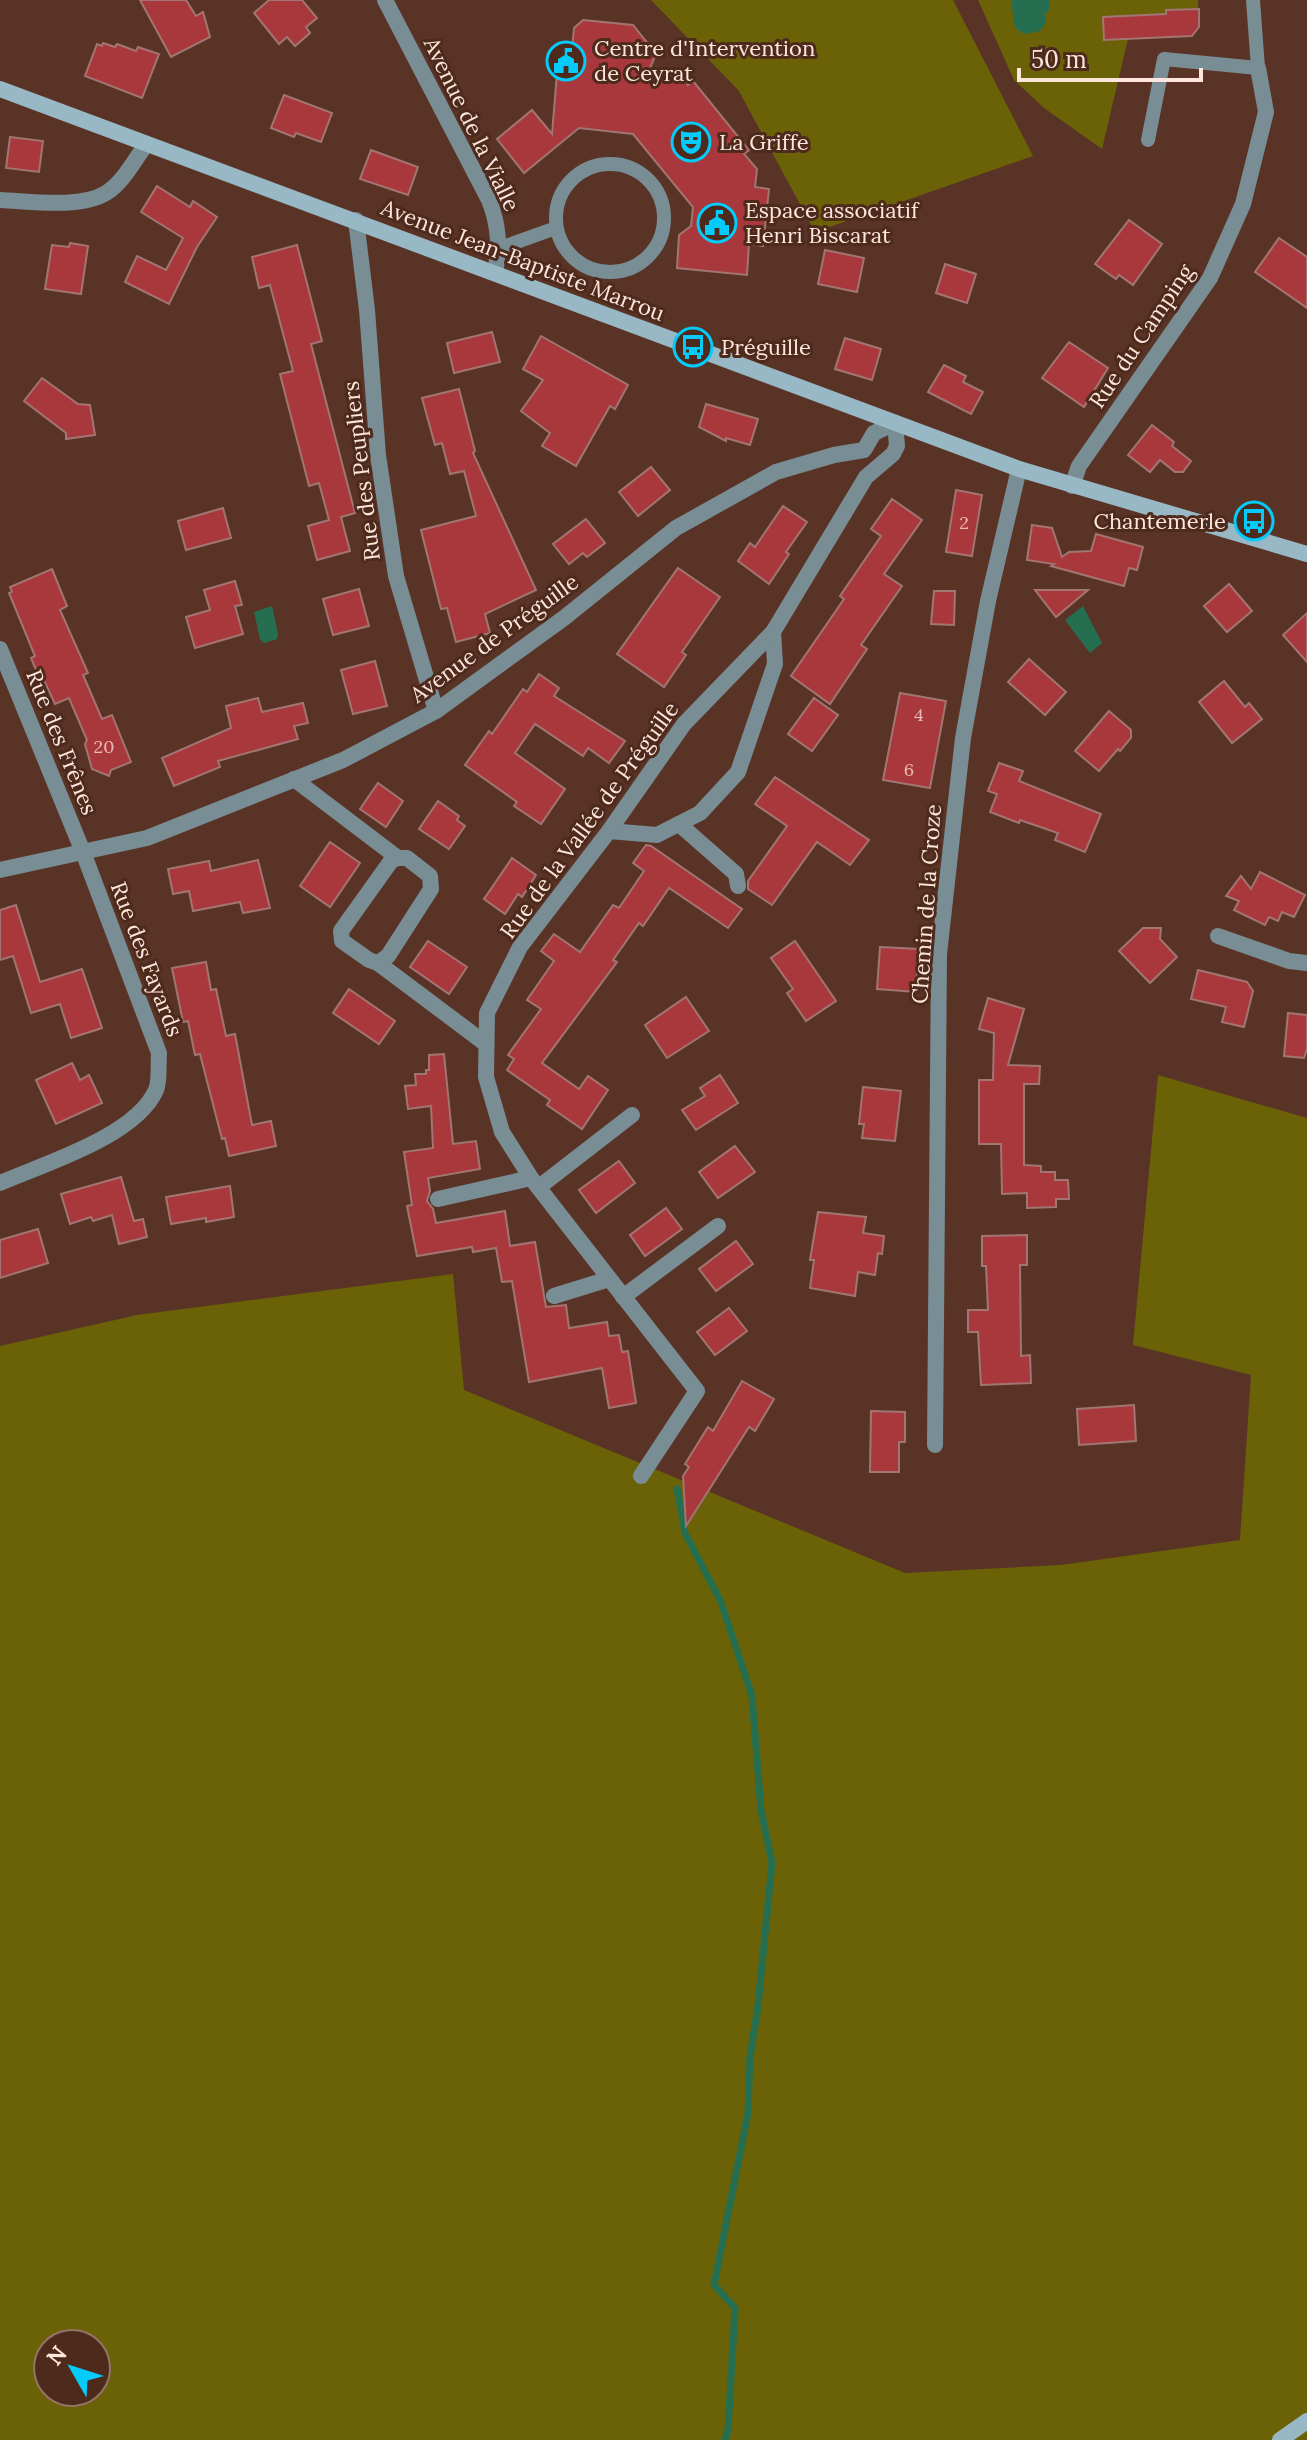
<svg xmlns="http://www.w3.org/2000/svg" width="1307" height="2440" font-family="Lora,serif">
<rect width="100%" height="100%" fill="#593426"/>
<g fill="#6b6107" fill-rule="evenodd">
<path d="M651,0H953L1033,156L815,232L739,91Z"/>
<path d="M978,0H1198L1199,27L1192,36L1128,39L1102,149L1044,108L1014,80Z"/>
<path d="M1158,1075L1307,1118V2440H0V1346L137,1315L453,1274L464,1390L905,1573L1061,1565L1240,1540L1251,1375L1133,1345ZM48,2344H96V2392H48Z"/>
</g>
<g fill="#256f50">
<path d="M1011,0H1049V11L1045,12V24L1040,31L1024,34L1015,28Z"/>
<path d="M272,606L278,634L277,639L264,643L260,639L254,612Z"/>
<path d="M1083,606L1102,643L1090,653L1065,620Z"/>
</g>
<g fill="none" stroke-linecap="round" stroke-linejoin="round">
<path stroke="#256f50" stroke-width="7" d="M677,1489L685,1533L721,1602L752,1696L761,1810L772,1863L758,2006L750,2057L748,2113L714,2285L735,2308L728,2430L725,2440"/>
</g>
<g fill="#a8383b" stroke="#a27573" stroke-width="2">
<path d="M140,0H186L196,16L203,12L210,37L171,57Z"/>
<path d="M269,0H302L317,18L306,27L310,33L295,46L287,37L279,44L254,13Z"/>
<path d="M1199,9V27L1192,36L1104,40L1103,17L1166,14V10Z"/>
<path d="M583,20L633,25L656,54L650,68L676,70L688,85L693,81L749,150L744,154L757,169L755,187L769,189L763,246L749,244L747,275L677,268L679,235L691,226L693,207L633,134L579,128L524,173L497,139L532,110L552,134L559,49L572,50L574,28Z"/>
<path d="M103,43L115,47L117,44L136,51L138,47L159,54L142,98L85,76L97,44L102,46Z"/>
<path d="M284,95L332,113L321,142L296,133L294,137L271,128Z"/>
<path d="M10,137L43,141L39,172L6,168Z"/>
<path d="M371,150L418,167L408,195L360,179Z"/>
<path d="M157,186L190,207L193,201L217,217L197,247L169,304L125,282L137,256L166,270L183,238L141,212Z"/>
<path d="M1129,220L1162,244L1133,285L1119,275L1116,279L1095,264Z"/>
<path d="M1279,238L1307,257V308L1255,272Z"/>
<path d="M70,243L88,246L81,294L45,289L52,245L69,247Z"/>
<path d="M297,245L322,341L311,344L355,513L341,517L350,551L317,560L308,526L329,520L319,483L309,486L280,374L293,371L270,285L259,288L252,257Z"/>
<path d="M825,250L864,258L857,292L818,284Z"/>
<path d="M945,264L976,274L967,303L936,293Z"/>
<path d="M492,332L500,362L454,373L447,343Z"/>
<path d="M541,336L628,385L615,409L610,406L576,466L542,446L550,433L521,411L543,380L523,369Z"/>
<path d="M845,338L881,349L872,380L835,369Z"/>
<path d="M1069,342L1108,368L1084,407L1042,378Z"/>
<path d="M944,365L966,376L963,382L983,392L971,414L928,392Z"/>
<path d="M42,378L78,404L90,405L95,435L66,439V433L24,401Z"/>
<path d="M459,389L475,451L473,453L536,590L485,614L490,633L456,642L447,608L441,609L421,530L476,516L464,471L450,474L442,443L435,445L422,398Z"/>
<path d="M706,404L758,419L750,445L726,438V441L699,427Z"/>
<path d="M1152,425L1174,442L1172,446L1191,461L1183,472H1175L1160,460L1150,472L1128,455Z"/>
<path d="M651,467L670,490L638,516L619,492Z"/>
<path d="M956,490L982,495L972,556L946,552Z"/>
<path d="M892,499L922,520L884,574L902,586L861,645L867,649L830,704L791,676L844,599L840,596L881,536L871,529Z"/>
<path d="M783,506L807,522L786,552L789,554L769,584L738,561L750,543L755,547Z"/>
<path d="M223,508L231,538L186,550L178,521Z"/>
<path d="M586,519L605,543L587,557L583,553L569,564L553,544Z"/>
<path d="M1032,525L1052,528L1062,557L1069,552L1091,551L1096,534L1143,547L1137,570L1129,568L1124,586L1051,566L1054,564L1027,560Z"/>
<path d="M678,568L720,597L682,652L686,655L664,687L617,654Z"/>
<path d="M52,569L67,606L60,610L88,673L83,675L102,719L112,715L131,762L111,770L109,776L92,769L85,744L87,740L69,698L55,704L42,676L39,677L31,658L35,656L9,593L12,592L10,587Z"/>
<path d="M235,581L242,605L235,606L243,634L195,648L186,617L210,610L204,590Z"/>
<path d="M1229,584L1252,611L1227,632L1204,606Z"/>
<path d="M359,589L369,626L333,635L323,599Z"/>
<path d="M1035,590H1088L1056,617Z"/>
<path d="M934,591H955L954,625L931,624Z"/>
<path d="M1307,613V662L1283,635Z"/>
<path d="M1029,659L1066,692L1045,715L1008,682Z"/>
<path d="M375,661L387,706L353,714L341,670Z"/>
<path d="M539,674L559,688L554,696L625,741L609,763L588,748L583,756L535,724L515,753L565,789L541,824L514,806L517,802L465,765L489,731L492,734L523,689L527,692Z"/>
<path d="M1224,681L1245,707L1249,703L1262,719L1232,743L1199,702Z"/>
<path d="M900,693L946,701L930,788L883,780Z"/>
<path d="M258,698L262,712L303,703L308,723L294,726L298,739L218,761L220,767L174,786L162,758L231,728L226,706Z"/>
<path d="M814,698L838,715L812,751L788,734Z"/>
<path d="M1109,711L1131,730V738L1120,751L1118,749L1099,771L1075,751Z"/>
<path d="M999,763L1023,771L1019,781L1101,814L1085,852L1055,840L1058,833L1020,820L1019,823L990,812L997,794L988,791Z"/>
<path d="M775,777L869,840L850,865L817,842L772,905L748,889V881L787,826L755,804Z"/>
<path d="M378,783L403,801L386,827L360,809Z"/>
<path d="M438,801L459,816L457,820L465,826L449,849L419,829Z"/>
<path d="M330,842L360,863L330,907L300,886Z"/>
<path d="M646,845L651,846L742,909L728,928L669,888L643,926L639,923L613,960L617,962L542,1063L579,1089L588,1076L608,1090L582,1129L547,1105L550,1100L507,1070L514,1059L508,1055L541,1009L527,1000L554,961L541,951L554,934L580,952L613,905L619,908L644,871L633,863Z"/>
<path d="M512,858L536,875L522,897L518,894L505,914L484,899Z"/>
<path d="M258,860L270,908L243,913L240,902L193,911L189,891L173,894L168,869L209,861L211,871Z"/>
<path d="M1260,872L1305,895L1294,917L1282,912L1278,921L1269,917L1265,925L1234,910L1239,901L1226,896L1241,876L1251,889Z"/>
<path d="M16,905L40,982L82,969L102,1028L71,1038L60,1004L31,1013L13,956L0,960V910Z"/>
<path d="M1143,928H1161L1160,939L1177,957L1150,983L1119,951Z"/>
<path d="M428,941L467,967L449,994L410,967Z"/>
<path d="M795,941L836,1001L806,1021L787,993L793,989L771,958Z"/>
<path d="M880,947L919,949L916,992L877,989Z"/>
<path d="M206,962L211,990L216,989L226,1036L235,1034L252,1125L271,1121L276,1146L229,1156L225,1138L222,1139L200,1054L195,1055L188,1021L183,1022L172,968Z"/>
<path d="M1198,970L1247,982L1253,991L1244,1027L1222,1022L1226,1007L1191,999Z"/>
<path d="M349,989L395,1021L379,1044L333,1013Z"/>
<path d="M686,997L709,1031L667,1058L645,1025Z"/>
<path d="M988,998L1024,1009L1008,1065L1040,1066L1039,1084H1024V1165L1041,1166V1172H1055V1180H1068L1069,1199H1056V1207L1027,1208V1193L1002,1194L1001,1144H979V1080H993L994,1033L979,1029Z"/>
<path d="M1288,1013L1307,1015V1049L1304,1058L1284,1056Z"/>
<path d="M444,1054L453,1144L476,1141L480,1169L428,1178L430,1191L427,1201L433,1209L436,1223L505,1211L510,1246L535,1242L546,1307L566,1305L569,1328L607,1322L609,1336L619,1335L622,1352L628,1351L636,1403L609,1408L602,1368L529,1382L512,1281L502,1282L496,1248L473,1252L472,1247L417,1256L407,1206L412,1205L404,1152L433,1148L431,1106L408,1109L405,1086L416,1085L415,1074H426V1070H429V1055Z"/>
<path d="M72,1063L80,1080L89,1075L102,1103L56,1124L36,1080Z"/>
<path d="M720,1075L738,1103L696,1130L682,1110L705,1096L700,1088Z"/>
<path d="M863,1087L901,1091L895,1141L862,1138L864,1124H859Z"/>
<path d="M735,1146L755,1172L718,1198L699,1172Z"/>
<path d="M619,1161L635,1183L596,1213L579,1190Z"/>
<path d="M121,1177L134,1221L143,1219L147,1237L119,1244L112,1215L93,1221L91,1217L70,1224L61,1194Z"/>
<path d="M230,1186L234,1217L206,1222V1218L171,1224L166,1197Z"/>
<path d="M666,1208L682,1229L645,1256L630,1235Z"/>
<path d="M818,1212L866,1217L863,1233L884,1236L882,1254L878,1253L875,1275L858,1272L855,1296L810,1288L814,1260H810Z"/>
<path d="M38,1229L48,1263L0,1278V1240Z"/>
<path d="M1027,1235V1265H1020L1021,1356L1030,1355L1031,1383L981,1385L978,1332H968V1310H988L986,1266H982V1236Z"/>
<path d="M736,1241L753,1264L716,1291L699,1269Z"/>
<path d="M729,1308L747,1331L715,1355L697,1332Z"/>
<path d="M742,1381L774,1399L755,1431L749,1427L686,1526L683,1476L689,1467L685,1464L708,1427L713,1431Z"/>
<path d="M1134,1405L1136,1441L1079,1445L1077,1409Z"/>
<path d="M871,1411L905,1412V1442H899V1472H870Z"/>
</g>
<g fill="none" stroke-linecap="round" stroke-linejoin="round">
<g stroke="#788d94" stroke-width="14">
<path d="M1148,140L1164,59L1258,68L1253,0"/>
<circle cx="610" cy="218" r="54"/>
<path d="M500,248L556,228"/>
</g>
<g stroke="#788d94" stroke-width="16">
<path d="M385,0L489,200C499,226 500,245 495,273"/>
<path d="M0,200C29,201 80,209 106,193C123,183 134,160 146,145"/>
<path d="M356,220L367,310L378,455L396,576L436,711"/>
<path d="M1072,486L1079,466L1210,278L1243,204L1266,112L1258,68"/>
<path d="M0,649L83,852L159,1053C158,1064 160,1081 156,1090C136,1136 44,1164 0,1183"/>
<path d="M294,779L398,858H407L430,876L431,889L388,956L378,963"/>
<path d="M679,824L736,874L738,886"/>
<path d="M609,831L657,835L700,813L738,772L775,664L773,632"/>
<path d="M398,858L391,861L341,931L342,941L369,960L378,963L486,1044"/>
<path d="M0,870L147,838L343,760L436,711L564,618L676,528L776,472L834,455L864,450L874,433L895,423L897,446L893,454L866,477L773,632L684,724L609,831L520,947L487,1013L486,1077L502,1132L531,1178L697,1391L641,1476"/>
<path d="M1218,936L1289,961L1307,963"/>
<path d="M539,1187L632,1115"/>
<path d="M438,1199L531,1178"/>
<path d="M554,1296L609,1279"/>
<path d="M623,1297L718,1226"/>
<path d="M935,1445L939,954L963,738L988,601L1019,469"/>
</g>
<g stroke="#97b8c4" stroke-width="16">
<path d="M0,89L1019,469L1307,554"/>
<path d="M1280,2440L1307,2421"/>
</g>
</g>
<defs>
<g id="civic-ring" transform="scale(2)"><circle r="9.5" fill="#4d2a1c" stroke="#04cbf9" stroke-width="1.5"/><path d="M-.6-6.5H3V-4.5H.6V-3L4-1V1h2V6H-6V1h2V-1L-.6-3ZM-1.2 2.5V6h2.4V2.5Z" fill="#04cbf9"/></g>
<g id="theatre-ring" transform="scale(2)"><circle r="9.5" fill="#4d2a1c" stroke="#04cbf9" stroke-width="1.5"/><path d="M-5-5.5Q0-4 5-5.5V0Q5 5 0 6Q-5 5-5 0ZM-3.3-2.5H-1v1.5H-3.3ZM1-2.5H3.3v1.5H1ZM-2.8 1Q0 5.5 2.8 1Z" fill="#04cbf9"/></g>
<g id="bus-ring" transform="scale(2)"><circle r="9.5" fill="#4d2a1c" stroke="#04cbf9" stroke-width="1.5"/><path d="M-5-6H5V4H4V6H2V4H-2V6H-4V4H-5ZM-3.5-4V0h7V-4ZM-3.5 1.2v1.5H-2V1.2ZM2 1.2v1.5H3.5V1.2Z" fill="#04cbf9"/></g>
</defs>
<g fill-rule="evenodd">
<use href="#civic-ring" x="566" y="61"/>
<use href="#theatre-ring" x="691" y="142"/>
<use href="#civic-ring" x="717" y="223"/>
<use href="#bus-ring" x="693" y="347"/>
<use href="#bus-ring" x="1254" y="521"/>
</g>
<g text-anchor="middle" stroke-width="6" stroke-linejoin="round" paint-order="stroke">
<g font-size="18" fill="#e8bab4">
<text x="964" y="529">2</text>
<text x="919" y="721">4</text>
<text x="104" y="753">20</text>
<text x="909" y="776">6</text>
</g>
<g font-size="22" fill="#fde6dc" stroke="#4d2a1c" text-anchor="start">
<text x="594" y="56">Centre d'Intervention<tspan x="594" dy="25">de Ceyrat</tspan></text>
<text x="719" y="150">La Griffe</text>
<text x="745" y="218">Espace associatif<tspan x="745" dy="25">Henri Biscarat</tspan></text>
<text x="721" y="355">Préguille</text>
<text x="1226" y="529" text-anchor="end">Chantemerle</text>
</g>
<g font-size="22" fill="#fde6dc" stroke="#4d2a1c">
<text transform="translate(472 124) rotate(64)" y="8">Avenue de la Vialle</text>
<text transform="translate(523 260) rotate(21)" y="8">Avenue Jean-Baptiste Marrou</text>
<text transform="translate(1141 336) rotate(-56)" y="8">Rue du Camping</text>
<text transform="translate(361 471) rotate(-97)" y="8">Rue des Peupliers</text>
<text transform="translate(494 638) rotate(-36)" y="8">Avenue de Préguille</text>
<text transform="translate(62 742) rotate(68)" y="8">Rue des Frênes</text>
<text transform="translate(589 820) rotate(-54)" y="8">Rue de la Vallée de Préguille</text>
<text transform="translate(926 904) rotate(-86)" y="8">Chemin de la Croze</text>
<text transform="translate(147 959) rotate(69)" y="8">Rue des Fayards</text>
</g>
</g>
<g transform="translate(72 2368) rotate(309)"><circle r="38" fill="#4d2a1c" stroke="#937569" stroke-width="2"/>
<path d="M0-6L14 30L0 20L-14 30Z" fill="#04cbf9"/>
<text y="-12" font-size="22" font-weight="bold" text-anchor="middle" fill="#fde6dc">N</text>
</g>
<path d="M1019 68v12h182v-12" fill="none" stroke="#fde6dc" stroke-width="4"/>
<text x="1031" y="68" font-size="24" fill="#fde6dc" stroke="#4d2a1c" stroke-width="6" paint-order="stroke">50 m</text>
</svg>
